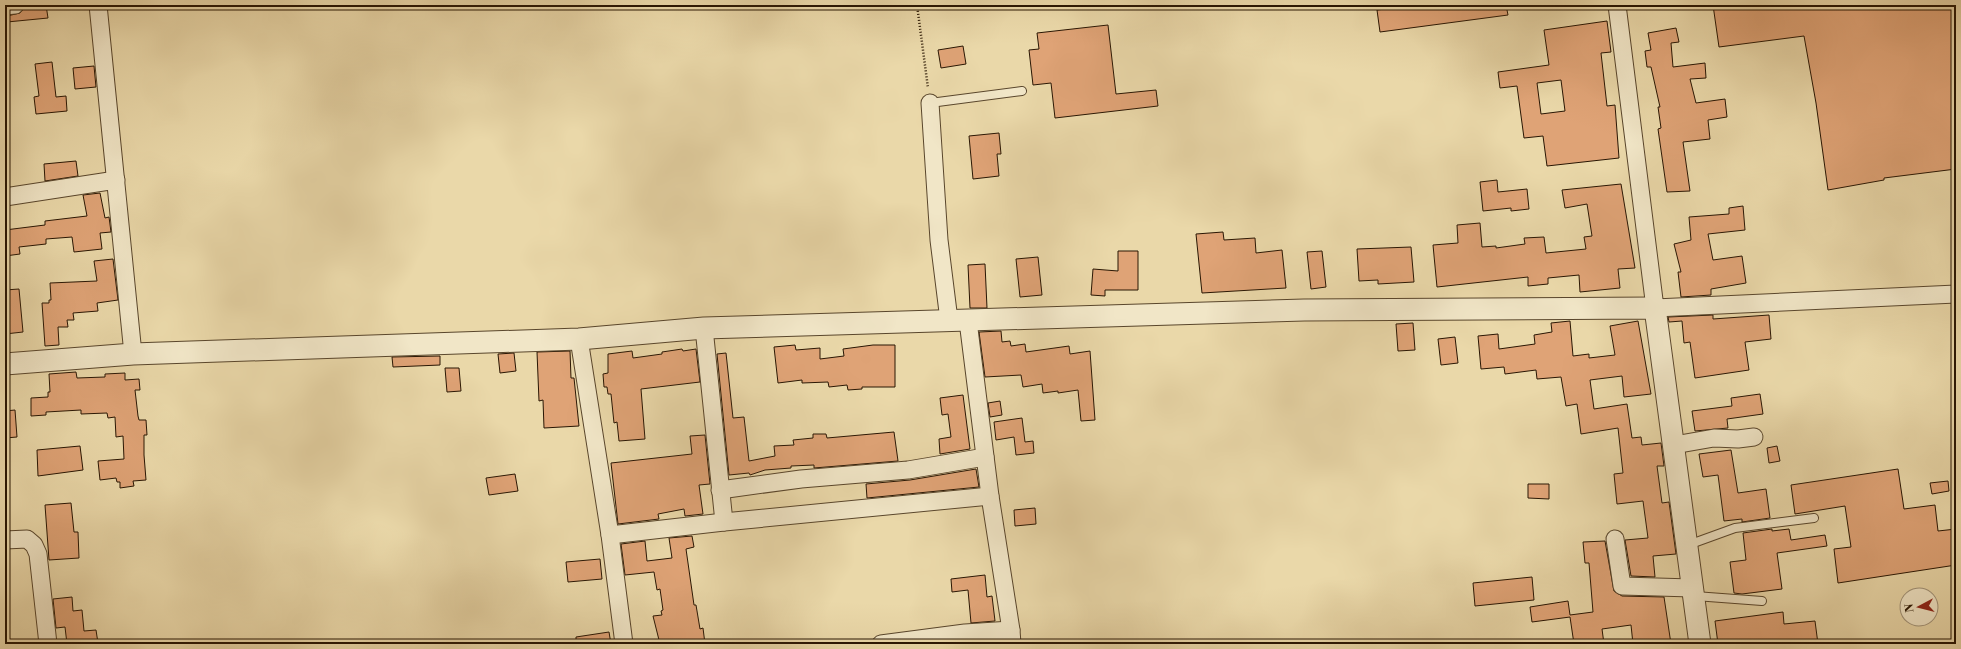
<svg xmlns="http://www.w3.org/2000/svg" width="1961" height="649" font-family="'Libre Bodoni',serif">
<rect width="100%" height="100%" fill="#ead8a9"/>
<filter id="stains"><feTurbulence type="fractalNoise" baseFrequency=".005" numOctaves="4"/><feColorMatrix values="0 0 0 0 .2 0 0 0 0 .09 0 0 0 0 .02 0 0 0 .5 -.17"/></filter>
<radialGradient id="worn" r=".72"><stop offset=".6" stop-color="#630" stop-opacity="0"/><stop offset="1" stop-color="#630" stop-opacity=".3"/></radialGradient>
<g fill="#dfa376" stroke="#291603" fill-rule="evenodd">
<path d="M46,5L48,18L7,22V16L20,13L25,6Z"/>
<path d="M1417,5H1506L1508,15L1380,32L1377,10Z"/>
<path d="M1713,5H1956V169L1884,178V180L1828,190L1816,103L1804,36L1719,47Z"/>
<path d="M1607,21L1611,52L1601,53L1607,106L1615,105L1619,158L1547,166L1543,136L1524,138L1517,86L1500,88L1498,72L1549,65L1544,30ZM1561,80L1565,111L1541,114L1537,83Z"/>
<path d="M1108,25L1116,94L1156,90L1158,106L1055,118L1051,83L1033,85L1029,50L1039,49L1037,33Z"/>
<path d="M1676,28L1679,42L1671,43L1673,67L1705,63L1706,78L1690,79L1696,103L1725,99L1727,117L1708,120L1710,139L1683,142L1690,191L1667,192L1658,129L1661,128L1658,107H1660L1651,67H1647L1645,51L1651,50L1648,33Z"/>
<path d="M963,46L966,64L941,68L938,50Z"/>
<path d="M52,62L56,97L66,96L67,111L36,114L34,97L39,96L35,64Z"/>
<path d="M94,66L96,87L75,89L73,68Z"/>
<path d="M999,133L1001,154H997L999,176L973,179L969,136Z"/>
<path d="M76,161L78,176L45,181L44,164Z"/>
<path d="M1497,180L1498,192L1527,189L1529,209L1511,211V208L1483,211L1480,182Z"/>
<path d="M1621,184L1635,268L1618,269L1620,288L1580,292L1579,275L1548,278V284L1528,286V277L1437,287L1433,245L1458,243L1457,225L1480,223L1482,247L1496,246V248L1525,244L1524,238L1544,237L1546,253L1586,249L1584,237L1592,236L1587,204L1565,208L1562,190Z"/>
<path d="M100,193L105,218L109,217L111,232L100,233L102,249L74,252L72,237L46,239V244L19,247L20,254L5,256V230L45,225V221L87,216L83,195Z"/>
<path d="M1743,206L1745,230L1708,234L1713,260L1742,256L1746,283L1711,289V295L1681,297L1678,272H1681L1674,244L1691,240L1689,217L1729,214V208Z"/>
<path d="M1223,232L1224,240L1255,238L1256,253L1282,250L1286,288L1202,293L1196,234Z"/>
<path d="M1411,247L1414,282L1378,284V280L1359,281L1357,249Z"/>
<path d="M1118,251H1138V290H1105V296L1091,295L1093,269L1118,271Z"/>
<path d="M1322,251L1326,287L1311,289L1307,252Z"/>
<path d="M1038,257L1042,295L1020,297L1016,259Z"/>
<path d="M113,259L118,300L97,303L98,311L73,313L74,320H67L68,327H58L59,345L45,346L42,303H49V300H51L50,283L97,281L94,261Z"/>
<path d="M985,264L987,308H970L968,265Z"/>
<path d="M19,289L23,332L5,334V290Z"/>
<path d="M1713,315V319L1769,315L1771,339L1745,342L1749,370L1695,378L1690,342L1684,343L1682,321L1669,322L1668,317Z"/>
<path d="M1570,321L1573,356L1589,354V358L1615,355L1610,326L1638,321L1651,394L1624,397L1622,376L1590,380L1594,409L1627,404L1632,438L1641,437L1642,445L1661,443L1664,466H1657L1662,503L1669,502L1676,554L1653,556L1655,577L1631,576L1625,540L1648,538L1643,501L1617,504L1614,474L1623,473L1618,428L1581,434L1577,404L1566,406L1561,377L1537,379L1536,370L1505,374L1504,367L1481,369L1478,336L1498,334L1499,349L1535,344L1534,335L1552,332L1551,323Z"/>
<path d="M1413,323L1415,350L1398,351L1396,324Z"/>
<path d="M1001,331L1002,342L1010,341L1011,346L1025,344L1026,352L1069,346L1070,354L1090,351L1095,420L1081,421L1078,390L1058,393V391L1043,393L1042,384L1023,387L1021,375L985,377L979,332Z"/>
<path d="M1455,337L1458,363L1441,365L1438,339Z"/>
<path d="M795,345L796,350L820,348V359L844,356L843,349L873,345H895V387H862V389L848,390L847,385L829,387L828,382L802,383V380L778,383L774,347Z"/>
<path d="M682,349L683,351L696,349L700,382L641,389L645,439L619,441L617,422L614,423L611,394H608L607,387H604L603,374L608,373V354L632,351L633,358L662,354V352Z"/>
<path d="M570,351L571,378H574L579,426L544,428L543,400L539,401L537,352Z"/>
<path d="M514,353L516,371L500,373L498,354Z"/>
<path d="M726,353L733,418L744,417L749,461L775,456L774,446L794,445L793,440L813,438V434H826L827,438L894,432L898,461L814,468V465L791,466V468L765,470L750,475L749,473L729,475L717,354Z"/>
<path d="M440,356V365L393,367L392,357Z"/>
<path d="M445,368H459L461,391L447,392Z"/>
<path d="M76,372L77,378L105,377V374L125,373V380L139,379L140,390H135L138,416L139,420H146L147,435H144V455L146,480L133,481L134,486L120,488V482H117L116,478L100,480L98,461L124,459L123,436L116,437L115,417L108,418L107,413L81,414V410L46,412V415L31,416V398L48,397V392H50L49,374Z"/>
<path d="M1760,394L1763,414L1727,419L1728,428L1695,431L1692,411L1732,406L1731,398Z"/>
<path d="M963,395L970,449L940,454L939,439L951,437L948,414L942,415L940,398Z"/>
<path d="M1000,401L1002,415L990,417L988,403Z"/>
<path d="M15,410L17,437L5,438V411Z"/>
<path d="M1022,418L1025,442L1033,441L1034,453L1016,455L1014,437L996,440L994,422Z"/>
<path d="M705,435L710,484L699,485L703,514L685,516L684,509L658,514L659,519L618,524L611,463L692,454L690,436Z"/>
<path d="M80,446L83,470L38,476L37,450Z"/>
<path d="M1777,446L1780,461L1769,463L1767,448Z"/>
<path d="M1731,450L1738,493L1766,489L1770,518L1742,522V519L1724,521L1718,475L1703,477L1699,454Z"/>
<path d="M976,469L979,487L867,498L866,484L910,480Z"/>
<path d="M1898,469L1904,509L1935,505L1938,531L1956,529V565L1838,583L1834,549L1851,547L1845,506L1795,514L1791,485Z"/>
<path d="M515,474L518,491L489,495L486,478Z"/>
<path d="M1948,481L1949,491L1932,494L1930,483Z"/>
<path d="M1528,484H1549V499L1528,498Z"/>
<path d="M71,503L74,532H78L79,558L49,560L45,505Z"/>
<path d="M1035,508L1036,524L1015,526L1014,510Z"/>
<path d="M1772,529V531L1789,529L1791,540L1825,535L1827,546L1777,553L1782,589L1742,594L1734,593L1730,562L1746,560L1743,533Z"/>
<path d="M692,536L694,547L686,549L694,605H696L700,629L703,628L705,644H660L653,616L662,615L661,611L663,610L660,589L657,590L654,572L625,575L621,544L645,541L647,561L672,558L669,538Z"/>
<path d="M1605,541L1614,591L1622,596L1664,597L1671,644H1633L1631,625L1602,629L1604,644H1574L1570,617L1532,622L1530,607L1568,601L1570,615L1593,612L1589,563H1585L1583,542Z"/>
<path d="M600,559L602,579L568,582L566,562Z"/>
<path d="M985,575L987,597L992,596L995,621L971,623L968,590L952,592L951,579Z"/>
<path d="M1532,577L1534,600L1475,606L1473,583Z"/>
<path d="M72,597L73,611L82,610L84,631L96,630L98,643L67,644L65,627L56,628L53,599Z"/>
<path d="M1783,612L1784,624L1815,621L1818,644H1791L1790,640L1767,644H1718L1715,621Z"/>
<path d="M609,632L611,644H576V637Z"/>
<path d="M997,641V644H974V642Z"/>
</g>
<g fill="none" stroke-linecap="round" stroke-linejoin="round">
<g stroke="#59462c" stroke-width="10">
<g id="service">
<path d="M930,103L1022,91"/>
<path d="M1688,545L1735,528L1814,518"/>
<path d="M1695,596L1762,601"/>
</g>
</g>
<g stroke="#59462c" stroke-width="19">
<g id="minor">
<path d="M98,5L133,354"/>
<path d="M1617,5L1655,308L1956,294"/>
<path d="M5,6L15,5"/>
<path d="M930,103L939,240L949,320"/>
<path d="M5,197L116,180"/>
<path d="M968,321L990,496L1011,630L1012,644"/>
<path d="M704,328L724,522"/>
<path d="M579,339L610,535L624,644"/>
<path d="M1674,445L1714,438L1738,439L1754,437"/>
<path d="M720,490L801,479L908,470L985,457"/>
<path d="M610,535L724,522L990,496"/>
<path d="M1615,539L1622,586L1692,588"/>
<path d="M5,540L27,539L34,545L38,554L48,644"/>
<path d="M881,644L965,633L1011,630"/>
</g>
</g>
<g stroke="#59462c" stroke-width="23">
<path id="tertiary" d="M5,364L133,354L579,339L704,328L1304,310L1655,308L1700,644"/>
</g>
<path stroke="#291603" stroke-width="2.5" stroke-dasharray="1 2" stroke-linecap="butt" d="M917,5L928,88"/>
<use href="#service" stroke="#f1e6c7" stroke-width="8"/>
<use href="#minor" stroke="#f1e6c7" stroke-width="17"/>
<use href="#tertiary" stroke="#f1e6c7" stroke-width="21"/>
</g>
<rect width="1961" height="649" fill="none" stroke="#ead8a9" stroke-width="20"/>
<rect x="6" y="6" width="1949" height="637" fill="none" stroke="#291603" stroke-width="2"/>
<rect x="10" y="10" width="1941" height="629" fill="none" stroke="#291603"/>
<g transform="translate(1919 607) rotate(263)"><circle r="19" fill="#f1e6c7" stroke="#a19379"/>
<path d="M0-3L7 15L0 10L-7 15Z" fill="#8f2418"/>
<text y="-6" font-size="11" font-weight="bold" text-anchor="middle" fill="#291603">N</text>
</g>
<rect width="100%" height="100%" filter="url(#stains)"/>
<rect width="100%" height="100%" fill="url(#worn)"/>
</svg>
